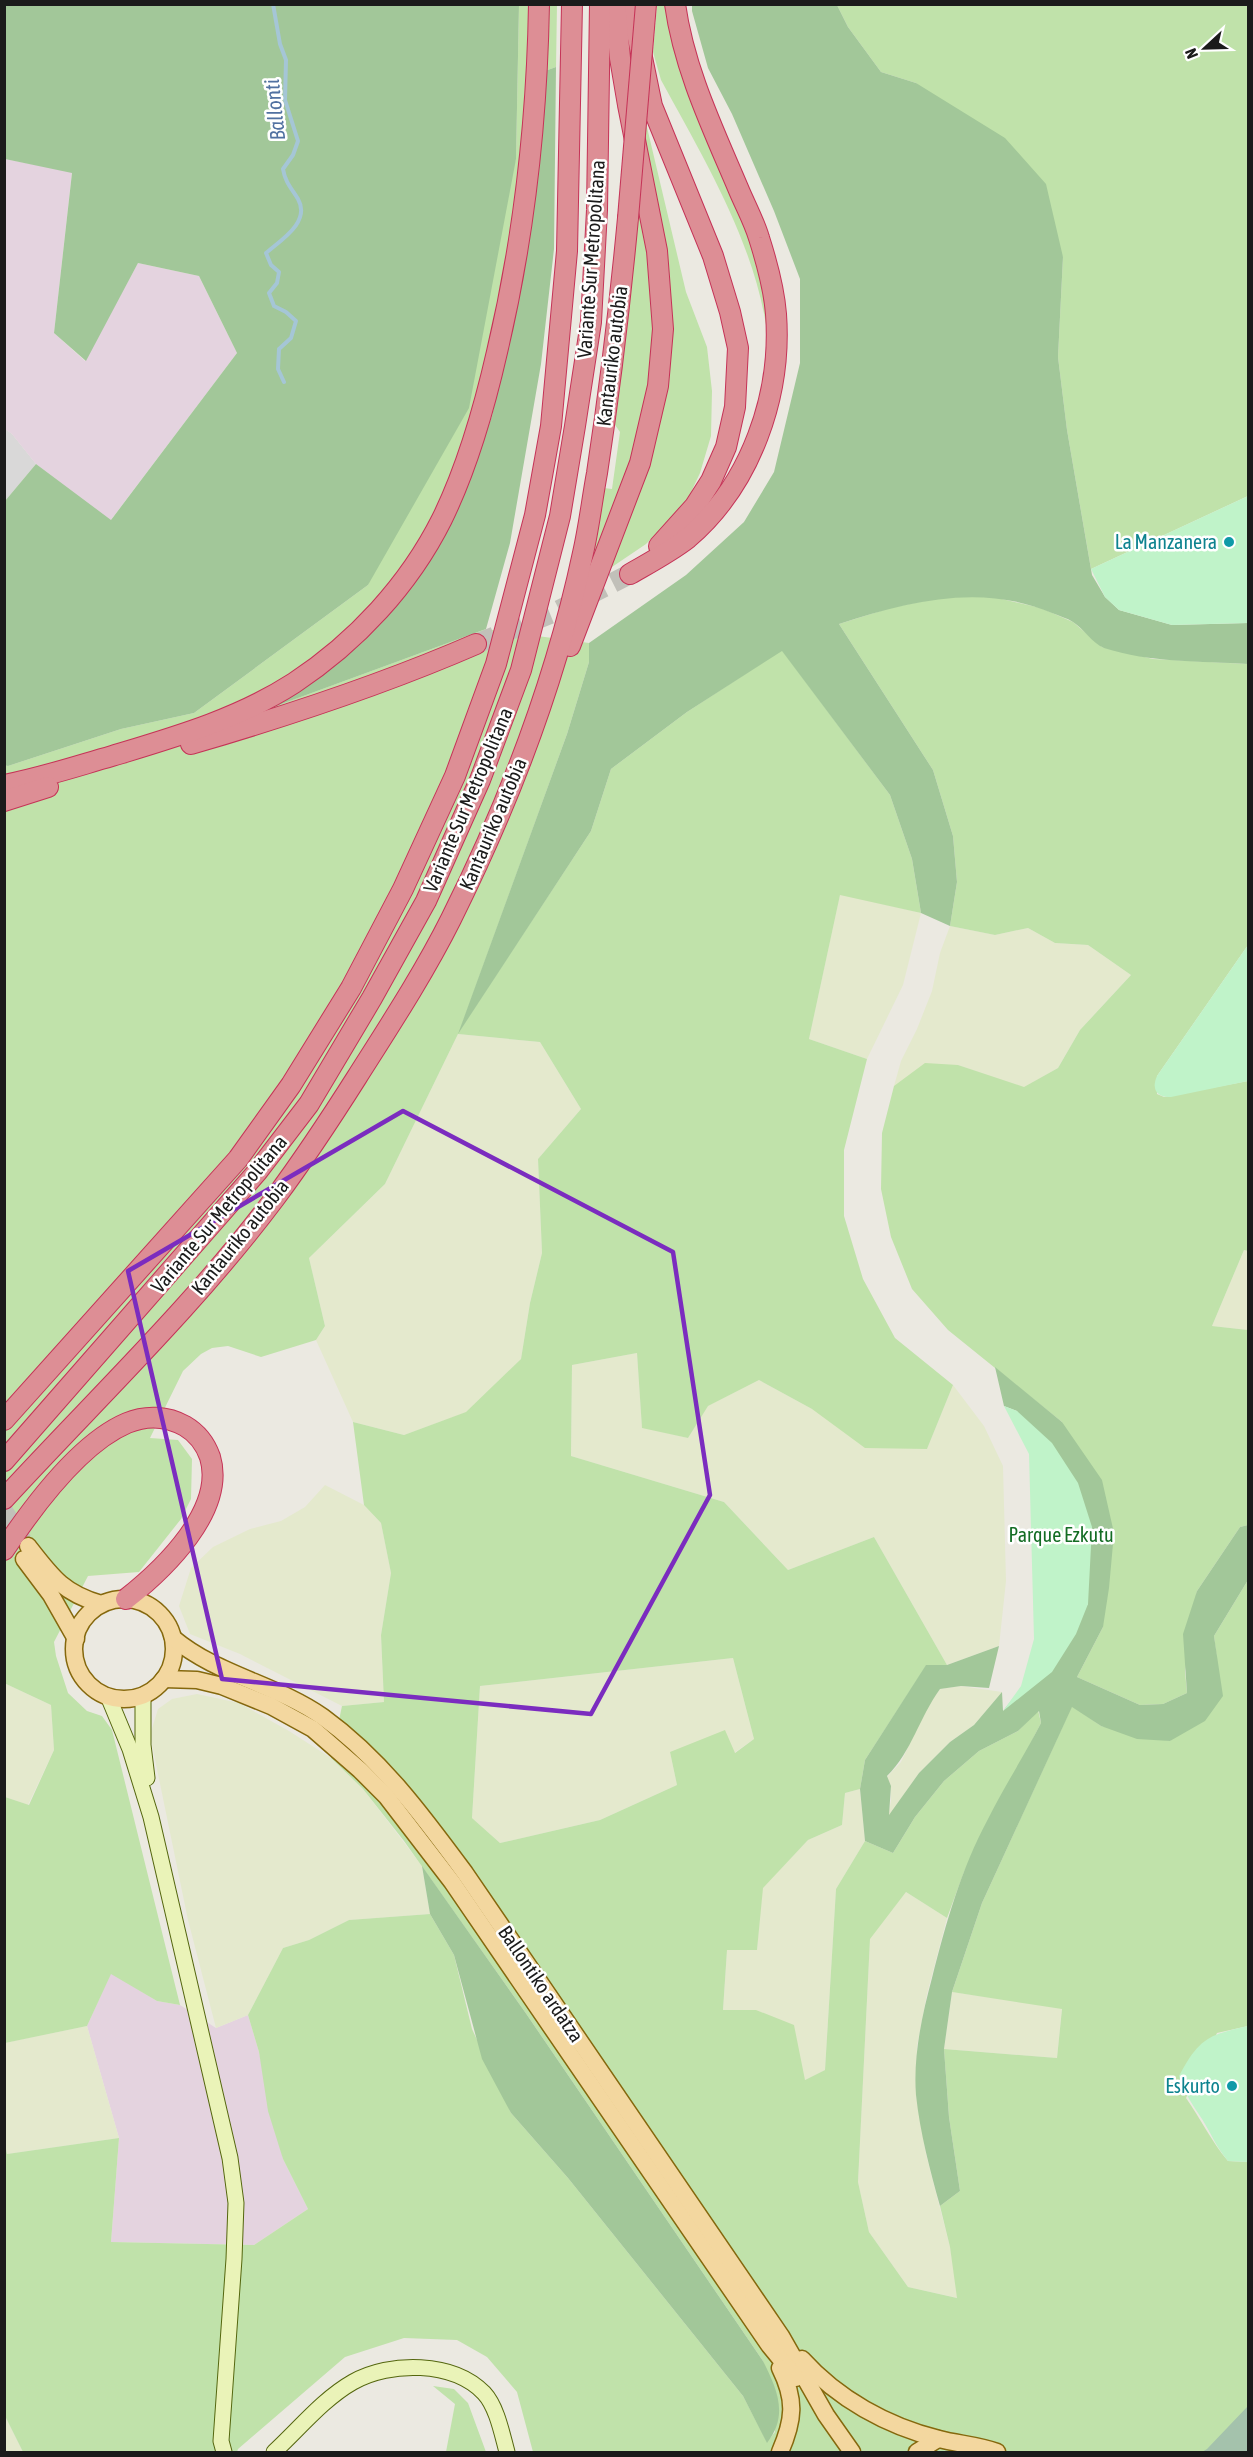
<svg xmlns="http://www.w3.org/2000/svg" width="1253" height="2457" font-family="'Asap Condensed',sans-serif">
<rect width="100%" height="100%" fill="#ebe9e1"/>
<path fill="#d9d8d8" d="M5,429L12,434L36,464L5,501Z"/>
<g fill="#e4d3df">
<path d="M5,159L72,172L54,333L85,361L138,263L199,276L237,353L110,521L36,464L12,434L5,429Z"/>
<path d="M111,1973L157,2001L180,2005L216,2028L248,2015L259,2052L283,2159L308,2209L254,2245L111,2242L119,2138L87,2026Z"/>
</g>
<g fill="#e4e9cd">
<path d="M840,894L921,913L903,985L867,1059L809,1039Z"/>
<path d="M950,926L995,935L1028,928L1055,943L1088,945L1131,975L1080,1030L1058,1068L1023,1088L958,1065L894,1086L901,1061L917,1029L932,991L940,953Z"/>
<path d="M458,1034L540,1042L581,1109L538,1159L542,1253L530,1303L521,1359L467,1412L404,1435L353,1422L316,1340L325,1326L309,1258L385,1184Z"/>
<path d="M1244,1250L1248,1251V1330L1212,1326Z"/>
<path d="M637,1353L642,1427L688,1438L707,1406L759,1380L812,1409L927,1449L953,1385L984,1426L1003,1466L1006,1581L999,1646L947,1665L874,1537L788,1570L724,1502L571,1456L572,1365Z"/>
<path d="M325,1485L364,1505L381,1523L391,1573L381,1635L384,1702L342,1706L240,1654L190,1634L179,1606L191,1568L213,1547L250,1529L281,1521L305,1507Z"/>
<path d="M733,1658L754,1739L734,1753L670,1752L677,1785L600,1820L500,1843L472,1818L480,1686Z"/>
<path d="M4,1683L51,1705L54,1750L28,1805L5,1797Z"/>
<path d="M961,1686L1002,1692L974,1725L950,1742L919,1773L888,1817L891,1801V1786L887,1777L901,1762L927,1707L940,1689Z"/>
<path d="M197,1694L239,1703L289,1731L331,1758L363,1789L422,1866L430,1914L349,1920L309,1940L283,1948L248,2015L216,2028L188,1920L150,1735L158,1709L172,1699Z"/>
<path d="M860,1789L865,1841L836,1889L825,2070L805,2080L723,2011L727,1950H757L762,1888L808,1840L842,1825L845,1793Z"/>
<path d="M906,1892L947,1918L927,1994L917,2046L916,2094L926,2154L950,2247L958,2298L908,2287L869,2232L858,2182L870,1938Z"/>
<path d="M952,1992L1062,2008L1057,2058L944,2049Z"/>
<path d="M87,2026L119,2138L7,2154L4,2139V2043Z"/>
<path d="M5,2416L23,2452H5Z"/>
</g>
<g fill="#c0e2aa" fill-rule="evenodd">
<path d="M519,5H557L556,67L545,71L534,208L519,292L492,416L476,460L424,566L262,711L486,629L589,643V662L567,734L460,1030L591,831L611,769L687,712L782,650L890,795L912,859L921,913L840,895L809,1039L867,1059L844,1150V1216L863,1279L895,1338L953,1385L927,1449L865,1448L812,1409L759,1380L708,1406L688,1438L642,1428L637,1353L572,1365L571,1456L724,1502L788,1570L874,1537L947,1665L926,1666L865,1760L860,1789L845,1793L842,1825L808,1840L763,1888L757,1950H727L723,2010H756L794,2025L805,2080L825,2070L836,1889L865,1841L893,1853L915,1817L944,1781L979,1751L1018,1731L1038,1710L1041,1723L964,1872L947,1918L906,1892L870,1939L858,2182L869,2232L908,2287L957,2298L950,2247L940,2206L960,2191L949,2117L944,2049L1057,2058L1062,2009L952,1992L982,1903L1072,1706L1101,1726L1170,1741L1217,1659L1214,1636L1248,1580V2026L1217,2033L1186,2098C1201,2119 1211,2141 1228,2161L1248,2162V2452H533L517,2392L487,2357L457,2340L404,2338L345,2357L238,2449L237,2452H23L5,2416L4,2139L7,2154L119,2138L111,2242L254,2245L308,2209L283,2159L268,2111L259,2052L248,2015L283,1948L309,1940L349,1920L430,1914L454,1955L472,2029L511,2113L568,2178L743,2396L767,2442L775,2432L763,2361L525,2012L404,1841L363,1789L331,1758L342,1706L384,1702L381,1635L391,1573L381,1523L364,1505L353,1422L404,1435L466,1412L521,1359L530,1303L542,1253L538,1159L581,1109L540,1042L458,1034L385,1184L309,1258L325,1326L316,1340L261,1357L228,1346L212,1348L201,1354L183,1371L150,1438L178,1440L192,1459L191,1499L181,1519L139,1572L88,1576L54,1642L56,1656L68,1693L87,1711L102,1716L112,1730L180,2005L157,2001L111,1974L87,2026L5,2043V1797L29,1805L54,1750L51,1705L4,1683L5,765L8,766L121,729L194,713L368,585L516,159ZM733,1658L754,1739L735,1753L725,1730L670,1752L677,1785L600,1820L500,1843L472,1818L480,1686Z"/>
<path d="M657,5H667L756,250L768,307V339C757,246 705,161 661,80L653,52Z"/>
<path d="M837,5H1248V496L1091,569L1067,430L1058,357L1063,257L916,83L881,72L848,27Z"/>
<path d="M646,123L686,292L707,347L712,391L711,436L700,473L685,505L646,544L609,569L666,389L642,141Z"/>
<path d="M637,196C642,223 649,250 653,277C654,289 654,301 654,314C655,408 624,487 586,572L604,488L612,489L620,432L613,422Z"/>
<path d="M943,597H993L1041,608L1073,622L1102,647L1153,659L1248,664V945L1157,1076V1094L1164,1097L1248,1081V1251L1244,1250L1212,1326L1248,1330V1525L1240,1527L1197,1591L1185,1671L1187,1693L1163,1704L1140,1705L1077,1677L1103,1627L1062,1422L948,1330L912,1289L891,1237L881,1189L882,1133L894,1086L925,1063L958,1065L1024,1087L1058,1068L1080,1030L1131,975L1088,945L1055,943L1028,928L995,935L950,926L957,882L953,836L933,770L839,624L890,608Z"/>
<path d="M433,2386L454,2389L468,2403L486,2452H446L455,2404Z"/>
</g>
<g fill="#a2c799">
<path d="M5,4L519,5L516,159L469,408L368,585L194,713L121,729L8,766L4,765L5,501L36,464L111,520L237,353L199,276L138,263L86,361L54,333L72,173L5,159Z"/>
<path d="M692,5H837L848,27L881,72L916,83L1005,138L1046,184L1063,257L1058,357L1067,430L1092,575L1105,597L1119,610L1172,625L1248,623V664C1201,661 1150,663 1104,648C1092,643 1084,629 1073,622C1067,618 1059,616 1052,613C982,583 909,601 839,624L933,770L953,836L957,882L950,926L921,913L912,859L890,795L782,651L687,712L611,769L591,831L458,1034L567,734L589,662V643L686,575L744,522L774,472L800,363V279L774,211L732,114L708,68L692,11Z"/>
<path d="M556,67L554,249L541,364L510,543L486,629L257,713L386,614L476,460L492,416L519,292L534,208L545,71Z"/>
<path d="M995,1367L1062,1422L1102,1480L1114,1533L1109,1588L1103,1627L1077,1677L1140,1705L1163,1704L1187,1693L1183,1634L1197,1591L1240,1527L1248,1525V1580L1214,1636L1223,1696L1205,1721L1170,1741L1137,1739L1101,1726L1072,1707L982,1903L952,1992L944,2049L949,2117L960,2191L940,2206C930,2170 920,2133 916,2095C913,2056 922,2015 932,1978C946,1923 961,1869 988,1819C1004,1787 1024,1756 1041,1723L1039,1711L1018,1731L979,1751L944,1781L915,1817L893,1853L865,1841L860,1789L865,1760L926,1665H947L999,1646L989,1688L961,1686L940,1689C919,1718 912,1751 887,1776L891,1786L889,1815L919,1773L950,1742L974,1725L1002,1692L1003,1711L1088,1604L1017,1411L1004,1406Z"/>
<path d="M422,1866L525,2012L763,2361C777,2389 789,2415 767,2443L743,2396L568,2178L511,2113L482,2059L454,1955L430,1914Z"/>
</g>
<path fill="#a4c2ac" d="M1248,2406V2452H1202L1207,2449Z"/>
<g fill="#c0f3c9">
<path d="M1248,496V623L1172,625L1119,610L1105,597L1091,569Z"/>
<path d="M1248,945V1081L1171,1097C1157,1098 1151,1089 1157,1076Z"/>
<path d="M1004,1406L1017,1411L1052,1443L1078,1483L1092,1527L1088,1604L1076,1634L1052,1672L1003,1711L1021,1686L1034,1639L1029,1454Z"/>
<path d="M1248,2026V2162L1228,2161C1215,2145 1212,2135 1202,2119C1192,2104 1185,2094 1179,2076C1199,2039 1207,2035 1248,2026Z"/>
</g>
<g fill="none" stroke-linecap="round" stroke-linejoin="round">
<path stroke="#a5c6d6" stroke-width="4" d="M273,4L280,44L286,60L285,100L298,141L293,155L283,169C285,182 292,189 298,199C311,222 281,240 266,253L271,265L279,272L277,283L269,293L274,306L286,312L296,321L291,338L279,349L278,369L284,382"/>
<path stroke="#c1c0b9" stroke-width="16" stroke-dasharray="16 8" stroke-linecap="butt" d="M4,1509L24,1540"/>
<path stroke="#c1c0b9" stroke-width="20" stroke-dasharray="20 10" stroke-linecap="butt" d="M476,644L555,612L630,574"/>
<g stroke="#54660e" stroke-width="17">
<g id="secondary">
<path d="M143,1695V1745L147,1778"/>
<path d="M108,1696L130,1749L151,1817L230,2158L236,2203L234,2259L221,2441L224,2452"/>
<path d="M274,2452C299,2429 323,2399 353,2382C390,2361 453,2361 484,2393C497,2407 502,2434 507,2452"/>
</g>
</g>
<g stroke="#85680d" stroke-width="19">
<g id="primary">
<path d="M28,1546C52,1577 63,1593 101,1604"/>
<path d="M24,1559L51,1595L76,1639"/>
<circle cx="124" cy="1649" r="50"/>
<path d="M173,1638C217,1675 276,1684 323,1717C381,1759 423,1816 465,1873L781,2336L826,2415L852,2452"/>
<path d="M164,1679L197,1680L222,1686L271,1706L313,1729L360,1770L386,1796L452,1882L769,2345L796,2378"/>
<path d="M802,2359C838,2399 887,2426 939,2439C958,2444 978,2445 997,2452"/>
<path d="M780,2368C796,2400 794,2420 780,2452"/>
<path d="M917,2452L938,2439"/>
</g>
</g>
<g stroke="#c53357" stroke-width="22">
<g id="highway">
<path d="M631,4L652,106L713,256L730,312L738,348L735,407L726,447L711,481L695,506L659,546"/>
<path d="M630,574C649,563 670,552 688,538C751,484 782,395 776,314C774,288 767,263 759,238C754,221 745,205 738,188C713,129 684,69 675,4"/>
<path d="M570,646L640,463L658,386L663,329L657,251L628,105L620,58L615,4"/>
<path d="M191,744C287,716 384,684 476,644"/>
<path d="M4,785C41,778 77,766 112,756C175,737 238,719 294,683C356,642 409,585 442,519C468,466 484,409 497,352C524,238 537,122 539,4"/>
<path d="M4,801L48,787"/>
<path d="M4,1420L238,1159L291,1085L351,988L403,889L455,776L496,664L535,515L551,426L567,251L572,4"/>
<path d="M4,1461L257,1172L309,1104L372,998L426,901L480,780L521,670L560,516L575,426L591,322L597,210L600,4"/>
<path d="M4,1499C95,1400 194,1306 275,1198C304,1159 331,1118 357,1077C390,1025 424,973 451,919C509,803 556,680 583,553C589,527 592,500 597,473C610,388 620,303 628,218"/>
<path d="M4,1550C32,1508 80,1443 127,1423C146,1415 167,1416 185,1426C197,1433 205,1443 210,1457C226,1510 164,1569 126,1599"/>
</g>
</g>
<use href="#secondary" stroke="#eaf3b8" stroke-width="15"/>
<use href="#primary" stroke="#f3d79f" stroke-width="16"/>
<use href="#highway" stroke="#dd8e95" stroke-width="20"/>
<g stroke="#c53357" stroke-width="22" stroke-linecap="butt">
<path id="highway-bridge" d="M628,218L646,4"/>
</g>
<use href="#highway-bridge" stroke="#dd8e95" stroke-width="20"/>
</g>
<path fill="none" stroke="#7b2cbf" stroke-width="4.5" stroke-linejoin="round" d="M403,1111L673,1252L710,1495L591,1714L222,1679L128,1271Z"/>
<g fill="#0f9aa8" stroke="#fff" stroke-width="2">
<circle cx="1229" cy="542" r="6"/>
<circle cx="1232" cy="2086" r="6"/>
</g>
<g text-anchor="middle" stroke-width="5" stroke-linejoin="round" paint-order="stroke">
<g font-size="20" fill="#1b1b1b" stroke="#fff">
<text transform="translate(591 259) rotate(-86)" y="7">Variante Sur Metropolitana</text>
<text transform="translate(612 356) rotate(-83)" y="7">Kantauriko autobia</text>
<text transform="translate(468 800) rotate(-67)" y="7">Variante Sur Metropolitana</text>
<text transform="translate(493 824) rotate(-67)" y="7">Kantauriko autobia</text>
<text transform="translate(219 1214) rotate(-50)" y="7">Variante Sur Metropolitana</text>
<text transform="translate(240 1237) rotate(-51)" y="7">Kantauriko autobia</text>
<text transform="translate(541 1984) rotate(56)" y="7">Ballontiko ardatza</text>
</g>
<g font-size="20" fill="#0d838f" stroke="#fff" text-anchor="end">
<text x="1217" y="549">La Manzanera</text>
<text x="1220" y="2093">Eskurto</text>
</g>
<g font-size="20" fill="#146d24" stroke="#fff">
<text x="1061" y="1542">Parque Ezkutu</text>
</g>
<g font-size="21" font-style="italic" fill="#5171a1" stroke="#fff">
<text transform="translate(275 110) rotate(-96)" y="7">Ballonti</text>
</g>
</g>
<rect width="1253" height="2457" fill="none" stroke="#1b1b1b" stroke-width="12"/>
<g transform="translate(1205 48) rotate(248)" stroke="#ffffff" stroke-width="4.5" paint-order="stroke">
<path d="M0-4.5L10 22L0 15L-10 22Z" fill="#1b1b1b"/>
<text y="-9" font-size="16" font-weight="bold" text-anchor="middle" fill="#1b1b1b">N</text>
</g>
</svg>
